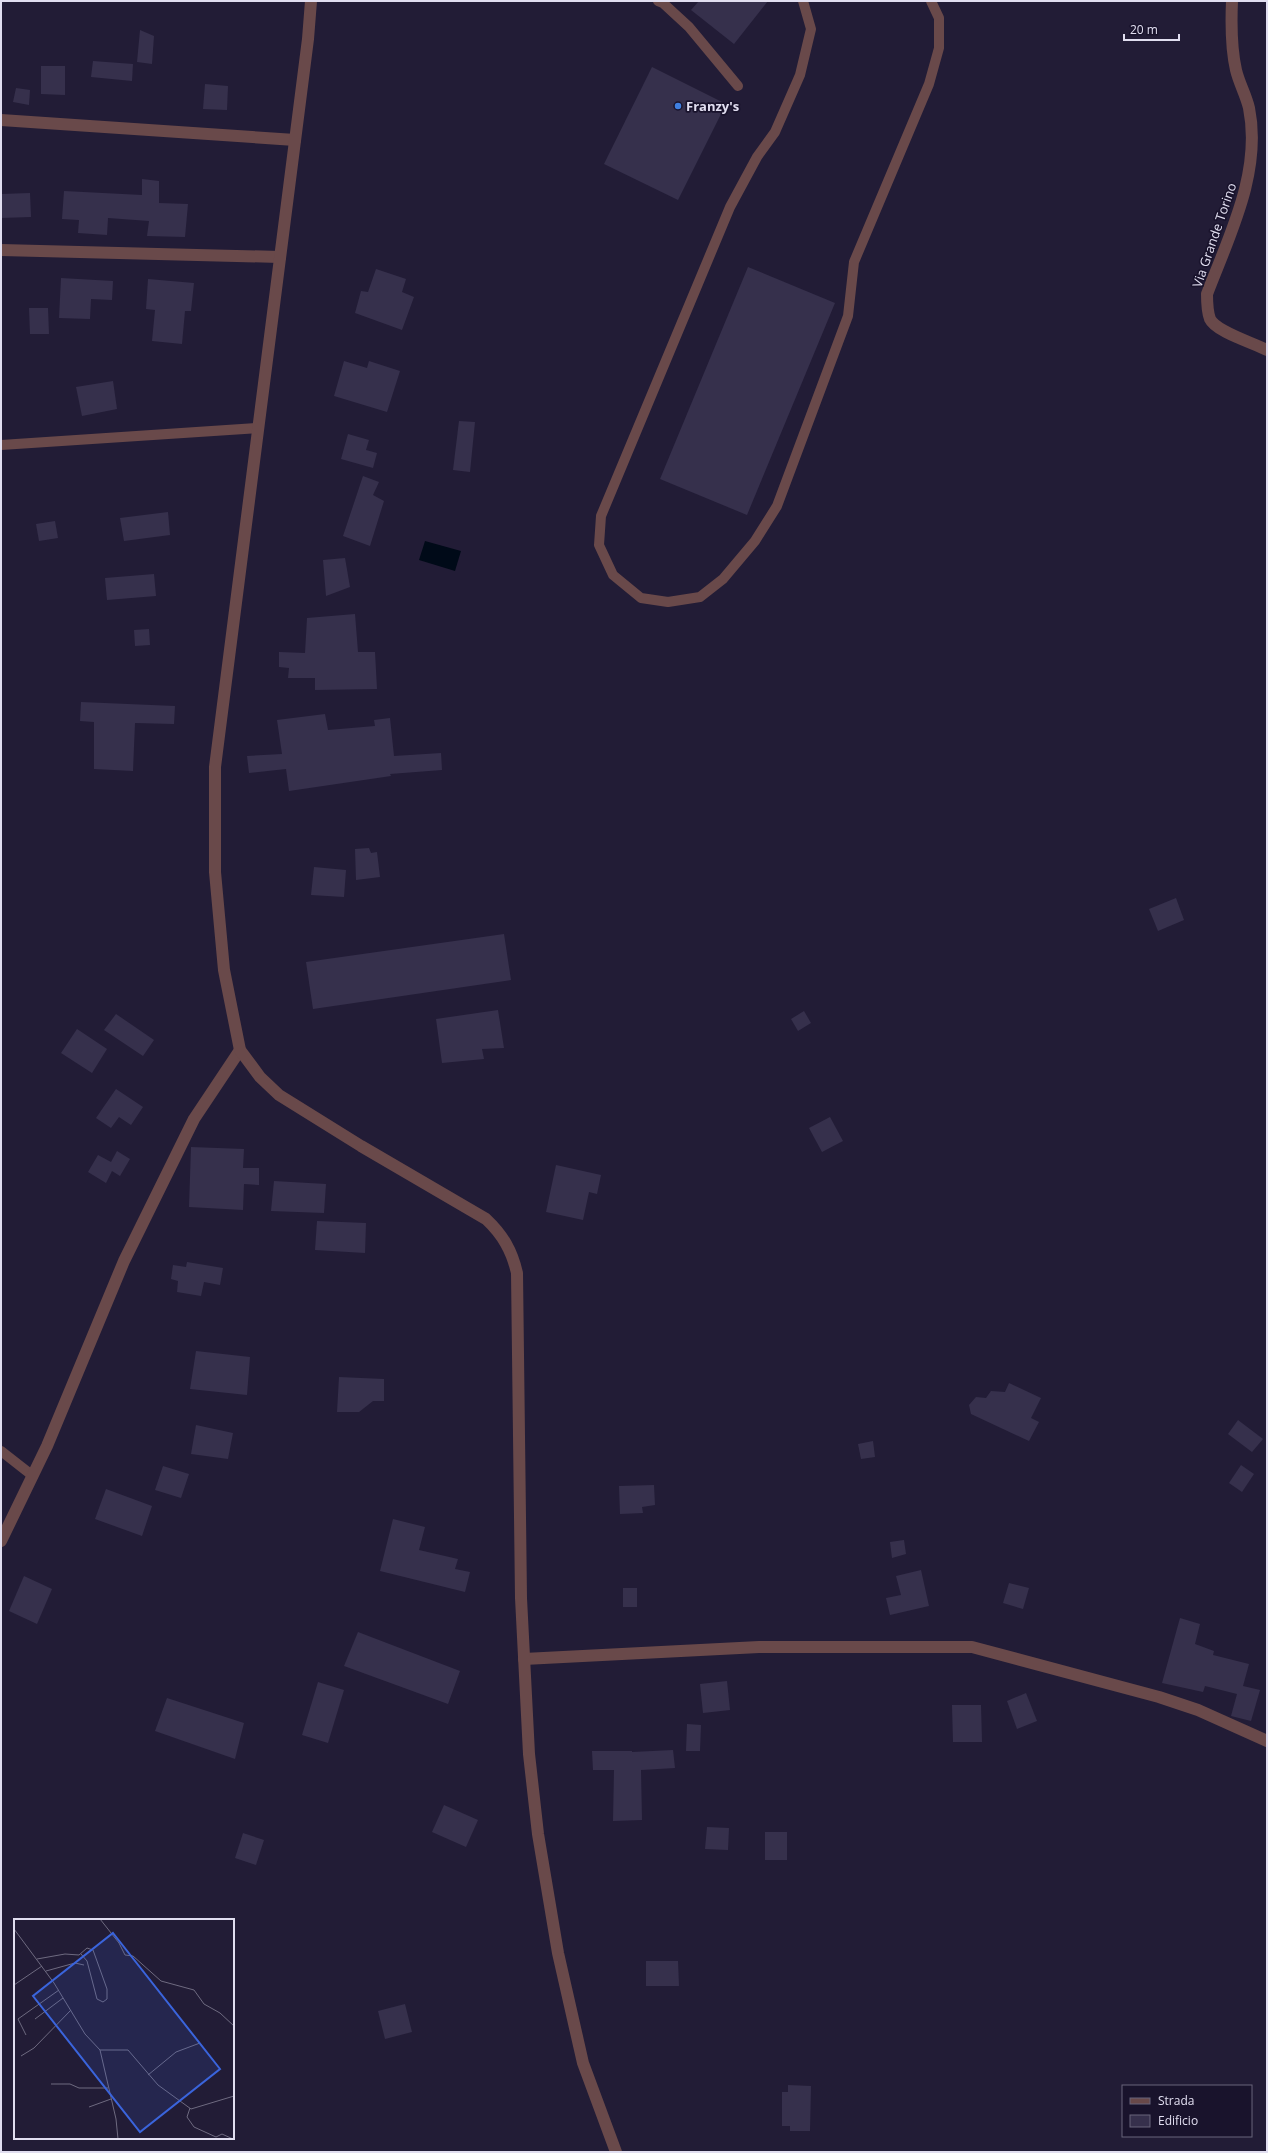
<svg xmlns="http://www.w3.org/2000/svg" width="1268" height="2153" font-family="'Open Sans',sans-serif">
<rect width="100%" height="100%" fill="#221c36"/>
<path fill="#000a18" d="M425,541L461,551L455,571L419,560Z"/>
<g fill="#36304c">
<path d="M699,1H768L734,44L691,10Z"/>
<path d="M140,30L154,36L152,64L137,62Z"/>
<path d="M93,61L133,64L132,81L91,77Z"/>
<path d="M41,66H65V95L41,94Z"/>
<path d="M652,67L726,104L678,200L604,164Z"/>
<path d="M205,84L228,86L227,110L203,109Z"/>
<path d="M16,88L30,90L29,105L13,102Z"/>
<path d="M142,179L159,181V203L188,204L185,237L147,236L149,221L108,218L107,235L78,233L79,220L62,219L64,191L142,195Z"/>
<path d="M30,193L31,217L1,218V194Z"/>
<path d="M748,267L835,303L747,515L660,479Z"/>
<path d="M376,269L406,279L402,292L414,297L402,330L355,313L361,291L368,292Z"/>
<path d="M61,278L113,281L112,300L91,299L90,319L59,318Z"/>
<path d="M148,279L194,283L191,311H185L182,344L152,341L155,310L146,309Z"/>
<path d="M29,308H48L49,334H30Z"/>
<path d="M344,361L367,368L369,361L400,371L387,412L334,396Z"/>
<path d="M113,381L117,409L82,416L76,387Z"/>
<path d="M459,421L475,422L470,472L453,470Z"/>
<path d="M348,434L369,440L366,450L377,453L373,468L341,459Z"/>
<path d="M363,476L379,482L373,495L384,501L370,546L343,536Z"/>
<path d="M168,512L170,535L124,541L120,518Z"/>
<path d="M55,521L58,538L39,541L36,524Z"/>
<path d="M345,558L350,587L326,596L323,560Z"/>
<path d="M154,574L156,596L107,600L105,578Z"/>
<path d="M355,614L358,652H375L377,689L315,690V678H288L289,668L279,667V652L305,653L307,618Z"/>
<path d="M149,629L150,645L135,646L134,630Z"/>
<path d="M81,702L175,706L174,724L135,723L133,771L94,769V722L80,721Z"/>
<path d="M325,714L328,730L375,726L374,720L390,718L394,756L441,753L442,770L390,774L391,776L289,791L286,769L249,773L247,756L282,754L277,720Z"/>
<path d="M369,848L371,853L377,852L380,877L356,880L355,849Z"/>
<path d="M314,867L346,870L344,897L311,895Z"/>
<path d="M1176,898L1184,920L1158,931L1149,909Z"/>
<path d="M504,934L511,980L313,1009L306,962Z"/>
<path d="M498,1010L504,1048L482,1049L484,1059L442,1063L436,1019Z"/>
<path d="M804,1011L811,1023L798,1031L791,1019Z"/>
<path d="M116,1014L154,1040L143,1056L104,1030Z"/>
<path d="M77,1029L107,1049L92,1073L61,1053Z"/>
<path d="M116,1089L143,1107L131,1125L119,1117L111,1128L96,1118Z"/>
<path d="M830,1117L843,1141L822,1152L809,1128Z"/>
<path d="M191,1147L244,1149L243,1168H259V1185L244,1184L243,1210L189,1207Z"/>
<path d="M117,1151L130,1159L120,1176L112,1171L106,1183L88,1172L98,1155L111,1162Z"/>
<path d="M556,1165L601,1175L597,1194L589,1192L583,1220L546,1212Z"/>
<path d="M274,1181L326,1184L324,1213L271,1211Z"/>
<path d="M317,1221L366,1223L365,1253L315,1250Z"/>
<path d="M187,1262L223,1268L220,1285L204,1282L201,1296L177,1292L178,1281L171,1279L173,1265L186,1267Z"/>
<path d="M196,1351L250,1357L247,1395L190,1389Z"/>
<path d="M339,1377L384,1379V1401H373L359,1412H337Z"/>
<path d="M1009,1383L1041,1398L1031,1418L1039,1422L1029,1441L971,1414L969,1405L976,1397L986,1398L991,1391L1005,1392Z"/>
<path d="M1238,1420L1263,1439L1252,1452L1228,1434Z"/>
<path d="M196,1425L233,1433L228,1459L191,1454Z"/>
<path d="M873,1441L875,1457L861,1459L858,1444Z"/>
<path d="M1241,1465L1254,1474L1242,1492L1229,1483Z"/>
<path d="M163,1466L189,1474L181,1498L155,1490Z"/>
<path d="M654,1485L655,1505L642,1507L643,1513L620,1514L619,1486Z"/>
<path d="M106,1489L152,1506L142,1536L95,1519Z"/>
<path d="M393,1519L425,1527L419,1550L458,1559L455,1569L470,1572L465,1592L380,1571Z"/>
<path d="M904,1540L906,1554L892,1558L890,1542Z"/>
<path d="M921,1570L929,1606L890,1615L886,1598L901,1595L896,1576Z"/>
<path d="M24,1576L52,1589L37,1624L9,1611Z"/>
<path d="M1009,1583L1029,1588L1023,1609L1003,1603Z"/>
<rect x="623" y="1588" width="14" height="19"/>
<path d="M1180,1618L1200,1624L1195,1644L1214,1651L1213,1655L1249,1664L1243,1686L1260,1690L1251,1721L1231,1716L1237,1694L1205,1686L1203,1692L1162,1683Z"/>
<path d="M358,1632L460,1671L448,1704L344,1666Z"/>
<path d="M727,1681L730,1710L703,1713L700,1684Z"/>
<path d="M318,1682L344,1690L328,1743L302,1735Z"/>
<path d="M1026,1693L1037,1721L1017,1729L1007,1701Z"/>
<path d="M167,1698L244,1723L235,1759L155,1731Z"/>
<path d="M952,1705H981L982,1742H953Z"/>
<path d="M687,1724L701,1725L700,1751H686Z"/>
<path d="M673,1750L675,1768L641,1770L642,1820L613,1821L614,1770H593L592,1751H632V1752Z"/>
<path d="M444,1805L478,1820L466,1847L432,1832Z"/>
<path d="M707,1827L729,1828L728,1850L705,1849Z"/>
<rect x="765" y="1832" width="22" height="28"/>
<path d="M243,1833L264,1840L256,1865L235,1858Z"/>
<path d="M646,1961H678L679,1986H646Z"/>
<path d="M405,2004L412,2032L385,2039L378,2011Z"/>
<path d="M788,2085L811,2086L810,2131H790V2126H782V2092H788Z"/>
</g>
<g fill="none" stroke-linecap="round" stroke-linejoin="round">
<g stroke="#69494a" stroke-width="10">
<path d="M658,1L663,3L689,27L738,86"/>
<path d="M803,1L811,29L800,75L775,132L757,157L730,207L601,516L599,545L613,575L641,598L668,602L700,597L723,579L755,541L777,506L848,316L854,262L929,84L939,48V18L931,1"/>
<path d="M1,445L258,428"/>
<path d="M1,1451L33,1476"/>
</g>
<g stroke="#69494a" stroke-width="12">
<path d="M1232,1C1231,24 1231,48 1236,70C1239,83 1246,95 1249,108C1262,172 1229,236 1207,294C1207,303 1207,311 1210,319C1216,332 1254,343 1267,350"/>
<path d="M1,120L295,140"/>
<path d="M1,250L280,257"/>
<path d="M1,1541L47,1446L124,1261L194,1119L240,1050"/>
<path d="M524,1659L759,1647H972L1159,1697L1198,1710L1267,1741"/>
</g>
<path stroke="#69494a" stroke-width="12" d="M311,1L308,39L215,767V872L224,970L240,1050L260,1077L279,1095L361,1146L486,1219C503,1235 512,1251 517,1273L521,1598L529,1754L538,1834L558,1953L583,2063L616,2152"/>
</g>
<circle fill="#3f7fe0" stroke="#19132c" stroke-width="1.5" cx="678" cy="106" r="4"/>
<g text-anchor="middle" stroke-width="3.5" stroke-linejoin="round" paint-order="stroke">
<g font-size="13" font-weight="bold" fill="#e1def0" stroke="#19132c" text-anchor="start">
<text x="686" y="111">Franzy's</text>
</g>
<g font-size="13" fill="#e1def0" stroke="#19132c">
<text transform="translate(1214 235) rotate(-71)" y="5">Via Grande Torino</text>
</g>
</g>
<g transform="translate(14 1919)">
<rect width="220" height="220" fill="#221c36"/>
<path fill="none" stroke="#6e6a80" stroke-width="1" d="M86,0L105,24L111,36L119,37L147,62L180,71L190,85L206,94L220,107M0,10L40,64L71,115L86,131H114L144,166L177,190L220,177M23,40L51,35L65,36L73,29L79,31L93,70V80L89,83L83,80L73,42L67,35M32,52L61,44L70,46M0,66L28,47M21,100L49,79M12,116L4,100L45,71M86,131L102,200L104,220M7,137L20,129L57,91M134,156L162,133L186,124M37,165H56L65,169H94M75,188L97,180M176,189L173,198L180,208L202,218L208,215L219,220"/>
<path fill="#3a64dc" fill-opacity="0.15" stroke="#3a64dc" stroke-width="2" d="M99,14L206,150L126,213L19,77Z"/>
<rect width="220" height="220" fill="none" stroke="#e1def0" stroke-width="2"/>
</g>
<rect width="1268" height="2153" fill="none" stroke="#e1def0" stroke-width="4"/>
<rect x="1122" y="2085" width="130" height="52" fill="#19132c" stroke="#69647a"/>
<rect x="1130" y="2098" width="20" height="6" fill="#69494a" stroke="#69647a"/>
<text x="1158" y="2105" font-size="12" fill="#e1def0">Strada</text>
<rect x="1130" y="2115" width="20" height="12" fill="#36304c" stroke="#69647a"/>
<text x="1158" y="2125" font-size="12" fill="#e1def0">Edificio</text>
<path d="M1124 34v6h55v-6" fill="none" stroke="#e1def0" stroke-width="2"/>
<text x="1130" y="34" font-size="12" fill="#e1def0" stroke="#19132c" stroke-width="3" paint-order="stroke">20 m</text>
</svg>
